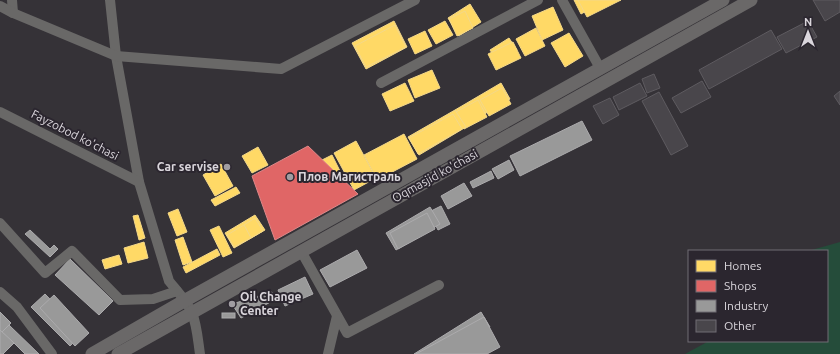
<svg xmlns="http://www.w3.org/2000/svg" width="840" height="354" font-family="Ubuntu,sans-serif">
<rect width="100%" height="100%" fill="#353237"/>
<path fill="#254c3a" d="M840,242V354H685L709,341H827V251H808Z"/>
<g fill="#ffd966" stroke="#f4d889">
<path d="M574,0H606L581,14Z"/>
<path d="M578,0H621L587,17Z"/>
<path d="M470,4L481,22L459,36L448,18Z"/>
<path d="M553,7L563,30L542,40L532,16Z"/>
<path d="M465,11L473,28L457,36L449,19Z"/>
<path d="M394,21L407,47L366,69L352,43Z"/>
<path d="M445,21L453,35L436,44L428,30Z"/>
<path d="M395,25L406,47L366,67L355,46Z"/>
<path d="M536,28L545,46L525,56L516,39Z"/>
<path d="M425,31L432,46L415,54L408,39Z"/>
<path d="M569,33L583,56L565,67L551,43Z"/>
<path d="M509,38L517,50L498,62L490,50Z"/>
<path d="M513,42L521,58L496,70L488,54Z"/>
<path d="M432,70L440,88L415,98L408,80Z"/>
<path d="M405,83L414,101L390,111L382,94Z"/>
<path d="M501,83L510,99L464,126L455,110Z"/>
<path d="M502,88L511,104L489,116L480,100Z"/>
<path d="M478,100L487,117L464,129L456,112Z"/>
<path d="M455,110L466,127L419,155L408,137Z"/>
<path d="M453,114L462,129L418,154L409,138Z"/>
<path d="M404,134L417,159L377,180L364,155Z"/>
<path d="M356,141L376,178L354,190L334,153Z"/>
<path d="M258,147L268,165L252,173L242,156Z"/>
<path d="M332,155L347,185L333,192L318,162Z"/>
<path d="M221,164L233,186L215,196L203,175Z"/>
<path d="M236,187L240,193L215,206L211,200Z"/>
<path d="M178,209L187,232L177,236L168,213Z"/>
<path d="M138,215L145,238L139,240L133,216Z"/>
<path d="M255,215L265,230L234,248L225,233Z"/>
<path d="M255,218L263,231L251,238L244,225Z"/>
<path d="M244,225L251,238L234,247L227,235Z"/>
<path d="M219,226L232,253L223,257L210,230Z"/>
<path d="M183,237L192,262L183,265L175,240Z"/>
<path d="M144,242L148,258L128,263L124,248Z"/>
<path d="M217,249L220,255L186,273L183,267Z"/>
<path d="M119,255L122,264L105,269L102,260Z"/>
</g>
<path fill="#e06666" stroke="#de8889" d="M308,146L358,194L275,240L252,176Z"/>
<g fill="#999" stroke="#acabad">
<path d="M582,121L592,140L520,176L510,156Z"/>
<path d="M509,160L514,170L498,179L492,169Z"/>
<path d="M491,171L494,178L473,188L470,182Z"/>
<path d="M464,183L472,196L448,209L441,196Z"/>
<path d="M441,206L450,224L438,230L429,212Z"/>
<path d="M430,207L440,224L396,250L386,233Z"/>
<path d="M427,213L435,229L398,249L390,233Z"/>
<path d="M30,230L50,249L54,245L58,249L50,257L25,234Z"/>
<path d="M357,250L367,268L330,287L320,270Z"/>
<path d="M70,259L113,301L99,315L55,275Z"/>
<path d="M305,277L313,294L285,306L278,290Z"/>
<path d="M272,292L276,299L241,318L232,304Z"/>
<path d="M45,294L83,333L70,346L31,307Z"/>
<path d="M54,295L89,333L75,346L40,308Z"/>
<path d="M0,312L11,323L2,332L0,330Z"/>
<path d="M481,312L490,327L447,354H414Z"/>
<rect x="222" y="313" width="13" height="5"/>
<path d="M484,317L500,347L487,354H416Z"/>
<path d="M9,325L39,354H25L14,343L2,332Z"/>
<path d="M0,330L14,343L3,354H0Z"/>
</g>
<g fill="#49464b" stroke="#5e5b60">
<path d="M813,0H840V12L825,21Z"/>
<path d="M808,21L817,37L786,53L777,37Z"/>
<path d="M771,30L782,49L709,89L699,70Z"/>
<path d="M654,74L660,88L647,93L642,79Z"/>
<path d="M702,81L711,97L681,113L672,98Z"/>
<path d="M640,83L647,96L619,110L613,97Z"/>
<path d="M840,91V105L834,96Z"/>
<path d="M659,92L688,146L671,155L642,101Z"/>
<path d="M610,98L619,115L603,124L593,106Z"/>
</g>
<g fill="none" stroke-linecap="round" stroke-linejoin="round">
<g stroke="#696867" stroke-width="10">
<path d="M12,0L13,13"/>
<path d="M110,0L116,56L139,182L169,281C177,291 187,301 192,313C197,325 198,341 200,354"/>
<path d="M562,0L600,68"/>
<path d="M0,6L13,13L116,56L281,69L415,0"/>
<path d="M381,83L538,0"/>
<path d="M0,112L139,182"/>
<path d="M0,223L45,273L72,251L120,300L153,299L177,291"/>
<path d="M301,251L347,333L439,285"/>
<path d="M0,292L17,307L52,354"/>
<path d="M328,354L337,316"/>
</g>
<g stroke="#6a6868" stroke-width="13">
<path d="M92,354L184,301L723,0"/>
<path d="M118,354L751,0"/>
</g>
</g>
<g fill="#a09da2" stroke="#2b262f" stroke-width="1.5">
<circle cx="227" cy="167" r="4"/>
<circle cx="290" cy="177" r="4"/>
<circle cx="232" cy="304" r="4"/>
</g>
<g text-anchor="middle" stroke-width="4" stroke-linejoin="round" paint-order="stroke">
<g font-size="12" fill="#dad6dc" stroke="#2b262f">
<text transform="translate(75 135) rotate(27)" y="4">Fayzobod ko'chasi</text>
<text transform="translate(435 176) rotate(-29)" y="4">Oqmasjid ko'chasi</text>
</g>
<g font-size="12" font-weight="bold" fill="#dad6dc" stroke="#2b262f" text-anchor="start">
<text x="219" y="171" text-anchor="end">Car servise</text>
<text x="298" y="181">Плов Магистраль</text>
<text x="240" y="301">Oil Change<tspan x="240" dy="14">Center</tspan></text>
</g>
</g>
<rect x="688" y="250" width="140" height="92" fill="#2b262f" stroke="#716c74"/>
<rect x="696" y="260" width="20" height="12" fill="#ffd966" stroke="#716c74"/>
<text x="724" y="270" font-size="12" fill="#dad6dc">Homes</text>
<rect x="696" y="280" width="20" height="12" fill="#e06666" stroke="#716c74"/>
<text x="724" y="290" font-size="12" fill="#dad6dc">Shops</text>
<rect x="696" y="300" width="20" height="12" fill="#999999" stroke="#716c74"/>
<text x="724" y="310" font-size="12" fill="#dad6dc">Industry</text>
<rect x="696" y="320" width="20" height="12" fill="#49464b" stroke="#716c74"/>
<text x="724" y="330" font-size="12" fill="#dad6dc">Other</text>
<g transform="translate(808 32)" stroke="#2b262f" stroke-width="3" paint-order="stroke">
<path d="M0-3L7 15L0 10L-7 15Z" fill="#dad6dc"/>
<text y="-6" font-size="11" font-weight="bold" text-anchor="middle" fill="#dad6dc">N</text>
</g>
</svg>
